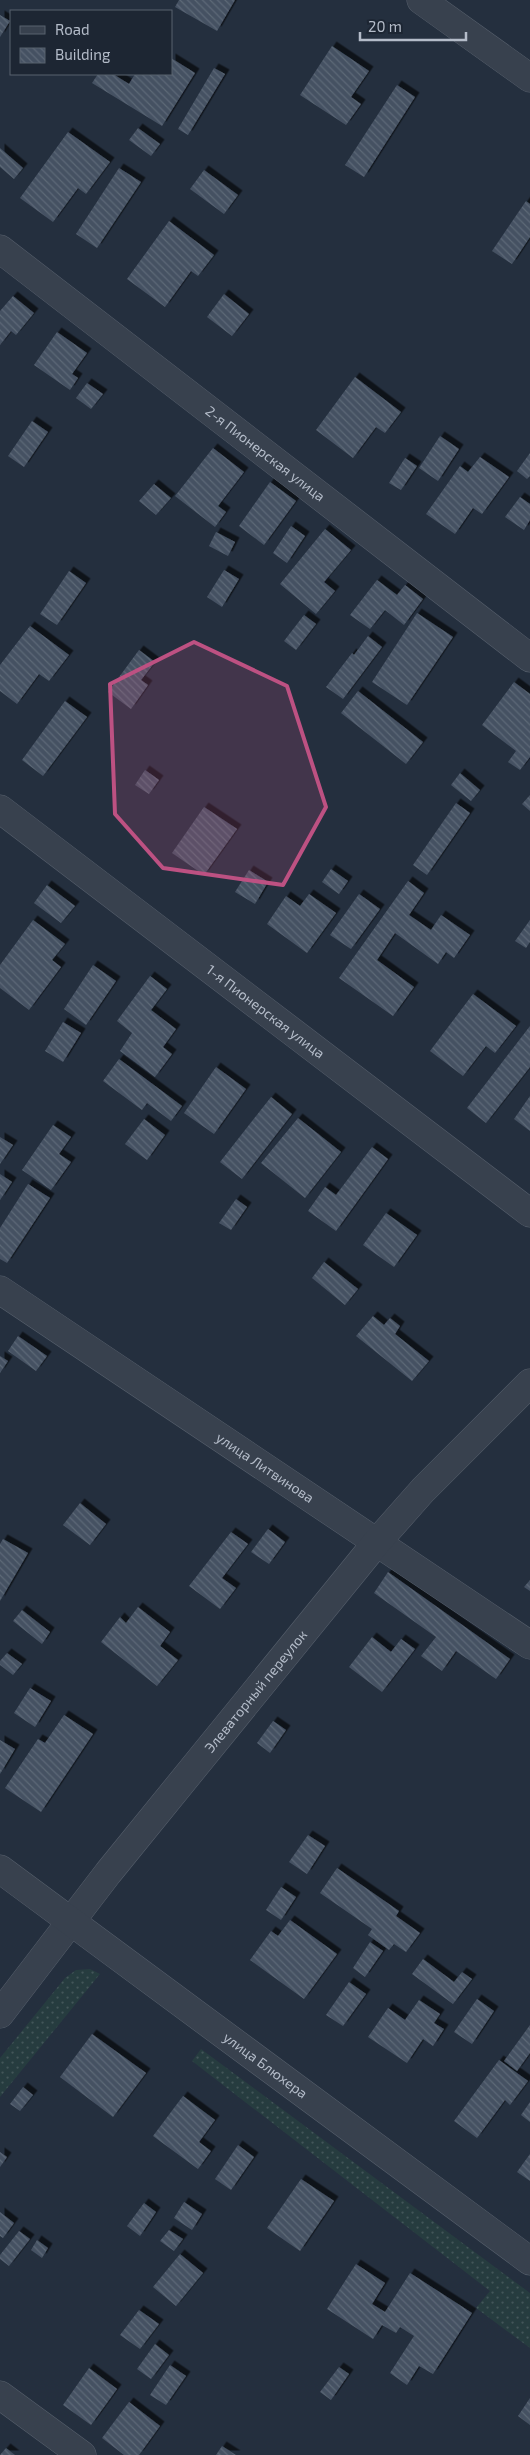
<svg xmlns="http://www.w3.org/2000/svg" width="530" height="2455" font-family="'Exo 2',sans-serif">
<defs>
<pattern id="grass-dots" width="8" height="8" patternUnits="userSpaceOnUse" patternTransform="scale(1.25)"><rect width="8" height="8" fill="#263c3f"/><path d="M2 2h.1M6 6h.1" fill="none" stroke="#435659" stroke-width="1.8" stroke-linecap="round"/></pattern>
<pattern id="building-back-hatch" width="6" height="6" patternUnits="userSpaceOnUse" patternTransform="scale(1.25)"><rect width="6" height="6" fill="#455162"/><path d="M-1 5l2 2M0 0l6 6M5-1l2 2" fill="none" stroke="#5d6877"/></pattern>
<filter id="shadow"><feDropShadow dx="4.5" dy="-4.5" stdDeviation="0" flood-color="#0009"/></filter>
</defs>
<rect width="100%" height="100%" fill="#242f3e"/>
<g fill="url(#grass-dots)">
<path d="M90,1969L100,1974L0,2097V2058L65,1978L76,1970Z"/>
<path d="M201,2049L530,2293V2348L476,2308L490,2291L192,2061Z"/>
</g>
<g fill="url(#building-back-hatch)" filter="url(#shadow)">
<path d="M179,0H235L217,31L175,7Z"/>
<path d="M0,15L10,21L0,37Z"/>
<path d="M332,46L369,71L351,97L361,104L346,125L300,95Z"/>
<path d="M171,58L195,73L162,126L92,83L98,74H113L129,84L135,74H171Z"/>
<path d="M214,68L225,74L188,135L178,129Z"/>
<path d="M397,85L415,97L364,177L345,165Z"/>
<path d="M138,128L160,144L151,156L129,140Z"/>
<path d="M68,132L110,162L86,194L78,188L53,222L20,198Z"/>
<path d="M0,148L23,168L14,179L0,167Z"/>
<path d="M119,168L141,182L97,248L76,234Z"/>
<path d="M204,170L238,195L224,214L190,189Z"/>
<path d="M526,201L530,204V237L512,264L492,251Z"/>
<path d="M169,221L214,255L198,276L191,271L165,307L127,279Z"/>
<path d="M224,294L249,314L232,336L207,317Z"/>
<path d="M13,296L34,313L16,335L11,331L0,345V311Z"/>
<path d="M57,332L87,353L72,374L78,378L70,390L34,365Z"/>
<path d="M355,377L401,412L385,433L376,427L353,458L316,430Z"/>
<path d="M87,383L103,394L91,409L76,398Z"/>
<path d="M32,421L48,432L24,467L8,456Z"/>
<path d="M440,436L459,449L438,481L419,468Z"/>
<path d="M213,448L244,472L218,506L226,512L215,527L175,496Z"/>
<path d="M530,453V476L527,479L517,471Z"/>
<path d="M480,457L509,477L482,514L473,508L455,534L426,514L460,466L468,472Z"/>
<path d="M405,458L417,466L401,490L389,483Z"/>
<path d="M270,482L296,501L264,545L239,526Z"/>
<path d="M154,484L171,498L156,515L139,501Z"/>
<path d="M520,497L530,504V520L524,530L505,517Z"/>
<path d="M291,526L305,536L287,563L273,553Z"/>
<path d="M325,529L351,550L324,582L335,591L316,614L280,584Z"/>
<path d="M216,532L235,542L228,556L209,546Z"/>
<path d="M224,570L239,579L222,607L207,597Z"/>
<path d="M69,571L86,583L57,625L40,614Z"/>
<path d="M377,580L397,595L405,585L423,599L404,625L385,610L370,629L350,615Z"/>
<path d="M417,613L453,637L407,705L372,682Z"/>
<path d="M304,615L316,624L296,650L284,641Z"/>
<path d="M30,626L69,655L49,681L39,674L17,704L0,691V665Z"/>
<path d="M368,636L382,647L343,699L326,687L352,653L354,655Z"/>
<path d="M139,650L155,662L141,680L148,685L131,709L108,692Z"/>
<path d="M514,682L530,694V757L520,770L508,762L516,751L482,725Z"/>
<path d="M358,691L423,742L406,764L341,713Z"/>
<path d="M65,701L87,717L43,776L22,760Z"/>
<path d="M145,770L159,780L149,794L135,785Z"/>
<path d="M460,773L480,790L471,801L451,785Z"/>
<path d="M530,795V811L522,804Z"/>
<path d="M456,803L470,813L427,875L413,865Z"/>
<path d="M204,807L237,829L204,875L172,853Z"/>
<path d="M331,869L348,881L339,894L322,882Z"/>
<path d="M249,870L268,882L255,904L235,892Z"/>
<path d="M408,881L424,893L409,915L431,930L441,915L470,935L454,958L446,952L438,964L395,933L377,960L414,987L393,1016L339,978Z"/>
<path d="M47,885L75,906L61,923L34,903Z"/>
<path d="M309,894L336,913L307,953L267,924L286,896L300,906Z"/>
<path d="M359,894L380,909L351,949L330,935Z"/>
<path d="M33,920L65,944L52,960L61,967L29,1010L0,988V965Z"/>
<path d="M530,920V942L526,948L515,941Z"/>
<path d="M93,965L116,981L86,1025L64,1009Z"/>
<path d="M150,976L167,989L151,1010L176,1029L163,1047L172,1054L155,1077L120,1051L132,1033L117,1021Z"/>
<path d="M473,994L516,1026L495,1053L486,1046L463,1076L430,1051Z"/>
<path d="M63,1022L81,1033L63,1062L45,1051Z"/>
<path d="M530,1026V1067L486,1123L467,1108Z"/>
<path d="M119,1059L182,1106L171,1121L147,1103L142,1110L103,1081Z"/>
<path d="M216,1067L246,1089L214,1134L184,1113Z"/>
<path d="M530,1096V1131L514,1119Z"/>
<path d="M271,1097L292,1114L242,1179L220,1162Z"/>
<path d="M298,1118L341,1152L305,1198L261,1163Z"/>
<path d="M144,1119L165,1135L147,1160L125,1144Z"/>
<path d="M53,1125L71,1137L59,1154L71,1162L51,1190L22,1170Z"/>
<path d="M0,1137L13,1145L0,1164Z"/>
<path d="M372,1147L388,1159L336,1231L308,1211L325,1187L336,1195Z"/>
<path d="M0,1174L12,1182L0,1200Z"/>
<path d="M28,1184L50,1198L7,1263L0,1259V1228Z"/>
<path d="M236,1199L247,1207L231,1230L219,1223Z"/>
<path d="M386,1213L417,1235L394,1267L363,1245Z"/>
<path d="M324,1262L358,1289L345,1305L312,1278Z"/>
<path d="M373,1316L384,1325L390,1318L400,1326L395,1334L429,1361L412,1381L356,1336Z"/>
<path d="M18,1336L47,1356L36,1371L8,1351Z"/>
<path d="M0,1356L8,1361L0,1373Z"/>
<path d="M80,1503L106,1524L90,1545L63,1525Z"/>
<path d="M268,1529L285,1542L269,1564L251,1552Z"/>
<path d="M231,1532L248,1544L222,1578L236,1588L220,1609L189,1586Z"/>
<path d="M3,1539L28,1553L0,1601V1544Z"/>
<path d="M388,1572L510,1659L496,1679L456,1651L442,1671L421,1656L436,1637L374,1593Z"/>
<path d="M530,1580V1591L524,1587Z"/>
<path d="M138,1607L170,1632L160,1646L178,1660L157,1686L101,1642L120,1617L126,1623Z"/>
<path d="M22,1610L50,1632L42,1644L13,1621Z"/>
<path d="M372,1637L391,1652L401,1639L415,1649L382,1692L349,1667Z"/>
<path d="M7,1653L22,1664L13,1675L0,1665V1661Z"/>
<path d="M30,1688L51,1701L35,1727L14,1713Z"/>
<path d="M64,1715L93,1734L41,1812L5,1788L38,1739L45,1743Z"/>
<path d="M273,1721L286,1730L270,1753L257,1743Z"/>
<path d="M0,1740L15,1749L0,1774Z"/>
<path d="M308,1835L325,1846L307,1874L289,1862Z"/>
<path d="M337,1868L399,1911L396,1916L420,1933L406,1952L394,1944L389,1950L368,1935L372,1929L320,1893Z"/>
<path d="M281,1887L296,1897L281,1920L266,1910Z"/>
<path d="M290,1920L337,1954L304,1999L250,1960L271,1931L278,1936Z"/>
<path d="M370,1942L383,1951L365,1977L353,1968Z"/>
<path d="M423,1959L454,1982L462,1972L472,1979L453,2004L412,1974Z"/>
<path d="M349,1982L366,1994L343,2026L326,2015Z"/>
<path d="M477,1999L494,2011L472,2044L454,2032Z"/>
<path d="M419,2000L440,2014L434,2023L444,2029L433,2046L423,2039L407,2063L368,2037L388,2008L405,2020Z"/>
<path d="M530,2025V2053L517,2071L504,2061Z"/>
<path d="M92,2034L146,2073L113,2117L60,2077Z"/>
<path d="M499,2060L528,2081L510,2105L505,2100L477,2138L454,2121Z"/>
<path d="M23,2087L33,2095L20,2111L10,2104Z"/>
<path d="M183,2096L215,2120L199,2142L211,2151L198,2169L153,2136Z"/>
<path d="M530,2102V2122L521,2115Z"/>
<path d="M238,2145L254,2157L231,2190L215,2179Z"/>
<path d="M0,2152L7,2157L0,2167Z"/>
<path d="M530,2154V2181L517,2172Z"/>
<path d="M301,2179L334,2201L300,2251L267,2228Z"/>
<path d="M184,2202L202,2214L192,2230L174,2218Z"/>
<path d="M144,2203L156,2212L140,2236L127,2226Z"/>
<path d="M0,2212L14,2223L3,2238L0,2236Z"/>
<path d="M169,2230L183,2239L174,2251L160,2241Z"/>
<path d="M19,2231L30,2239L9,2266L0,2259V2255Z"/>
<path d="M37,2240L48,2248L42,2258L31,2250Z"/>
<path d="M180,2254L203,2273L176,2306L153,2287Z"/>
<path d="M356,2264L385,2283L372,2304L385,2312L410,2273L472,2313L433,2374L419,2366L407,2385L390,2373L414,2336L400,2327L396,2333L382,2325L373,2339L327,2309Z"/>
<path d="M139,2310L159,2324L140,2349L120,2335Z"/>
<path d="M155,2344L169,2355L151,2379L137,2369Z"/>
<path d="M170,2365L186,2376L166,2405L150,2395Z"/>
<path d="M339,2367L349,2374L331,2400L320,2392Z"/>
<path d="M89,2368L117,2389L91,2425L63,2405Z"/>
<path d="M530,2398V2425L518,2416Z"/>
<path d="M129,2402L160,2426L139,2455H124L102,2438Z"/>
<path d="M222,2446L236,2455H216Z"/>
<path d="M6,2448L15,2455H0Z"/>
</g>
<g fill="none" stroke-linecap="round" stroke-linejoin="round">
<g stroke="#565f6c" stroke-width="29">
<g id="minor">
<path d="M421,0L530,78"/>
<path id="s1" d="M0,249L530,658"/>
<path id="s2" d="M0,809L530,1213"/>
<path id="s3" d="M0,1290L530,1645"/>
<path id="s4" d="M0,2014L108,1873L377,1542L423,1490L530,1383"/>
<path d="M0,2395L82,2455"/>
</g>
</g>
<g stroke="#565f6c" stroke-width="29">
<g id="tertiary">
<path id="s5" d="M0,1869L530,2261"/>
</g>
</g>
<use href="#minor" stroke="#38414e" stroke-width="28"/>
<use href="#tertiary" stroke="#38414e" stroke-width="28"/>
</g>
<path fill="#bd5182" fill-opacity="0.2" stroke="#bd5182" stroke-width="4" stroke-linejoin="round" d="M194,642L287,686L326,807L283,885L163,868L115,814L110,684Z"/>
<g text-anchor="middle" stroke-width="5" stroke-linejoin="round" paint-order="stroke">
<g font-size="14" fill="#b4bcc9" stroke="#1d2633">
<text dy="5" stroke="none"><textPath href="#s1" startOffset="335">2-я Пионерская улица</textPath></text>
<text dy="5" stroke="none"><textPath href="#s2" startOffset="334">1-я Пионерская улица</textPath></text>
<text dy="5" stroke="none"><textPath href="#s3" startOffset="319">улица Литвинова</textPath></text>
<text dy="5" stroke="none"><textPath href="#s4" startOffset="412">Элеваторный переулок</textPath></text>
<text dy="5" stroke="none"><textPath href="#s5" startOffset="330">улица Блюхера</textPath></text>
</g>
</g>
<rect x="10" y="10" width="162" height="65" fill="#1d2633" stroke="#59626f"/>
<rect x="20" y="26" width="25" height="8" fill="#38414e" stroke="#59626f"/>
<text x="55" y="35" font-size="15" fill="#b4bcc9">Road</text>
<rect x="20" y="48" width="25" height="15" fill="url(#building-back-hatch)" stroke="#59626f"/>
<text x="55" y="60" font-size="15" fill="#b4bcc9">Building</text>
<path d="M360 32v8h106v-8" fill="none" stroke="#b4bcc9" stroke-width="2.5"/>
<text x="368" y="32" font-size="15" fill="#b4bcc9" stroke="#1d2633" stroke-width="4" paint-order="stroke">20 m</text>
</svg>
